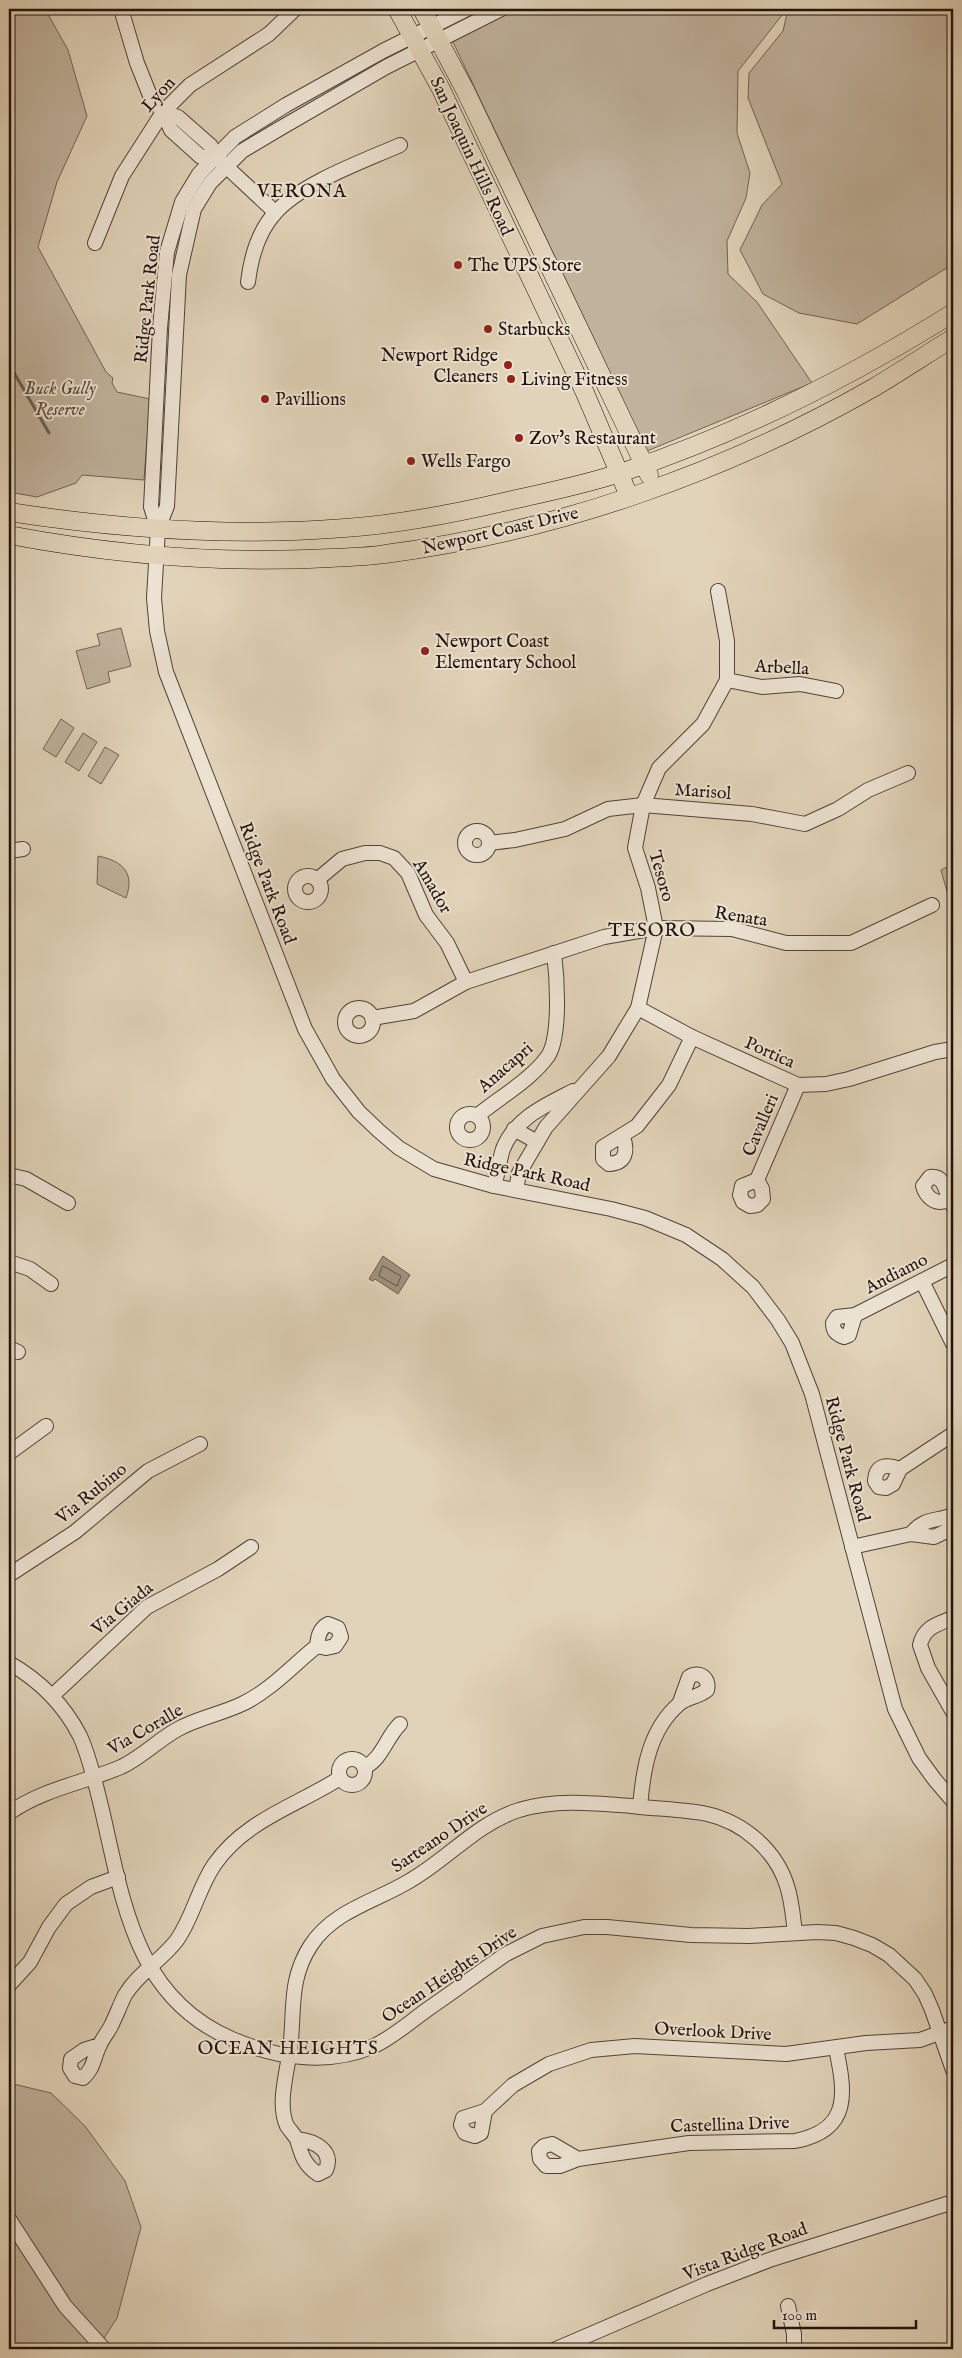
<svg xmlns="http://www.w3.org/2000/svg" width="962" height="2358" font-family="'IM FELL English',serif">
<rect width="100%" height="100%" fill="#e1d3b9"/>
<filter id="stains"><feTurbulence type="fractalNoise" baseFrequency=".004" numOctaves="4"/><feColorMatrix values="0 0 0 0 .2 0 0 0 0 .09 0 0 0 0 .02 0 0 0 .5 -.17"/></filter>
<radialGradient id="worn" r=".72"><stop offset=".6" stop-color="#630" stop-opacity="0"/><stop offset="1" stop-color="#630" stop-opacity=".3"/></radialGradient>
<g fill="#c0b29c" stroke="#706254">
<path d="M9,9H45L68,50L87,116L57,182L38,247L106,372L113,378L112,383L117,392L150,399L144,480L82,475L76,483L37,497L9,492Z"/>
<path d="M508,9H784L783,14L738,71L737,133L750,173L746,198L727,241L728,274L757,302L812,383L647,451L453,42Z"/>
<path d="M788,9H953V264L857,324L799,313L763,294L740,250L762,205L782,184L748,98L749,73L783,31Z"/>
<path d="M121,628L131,666L108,672L110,682L87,689L76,651L100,645L97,634Z"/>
<path d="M61,719L74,728L56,757L43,749Z"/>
<path d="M83,733L97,742L79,771L65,762Z"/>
<path d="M105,747L119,755L101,784L88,776Z"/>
<path d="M98,856C123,861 135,873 126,898L97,884Z"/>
<path d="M953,864V913L941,870Z"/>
<path d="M9,2083L51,2093L85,2126L125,2181L141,2227L117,2318L97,2349H9Z"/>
</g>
<path fill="#a0927f" stroke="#6d5f51" d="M383,1256L410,1275L398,1294L375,1279L373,1281L369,1279Z"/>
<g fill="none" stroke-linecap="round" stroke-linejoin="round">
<path stroke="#605246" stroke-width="1" d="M383,1266L401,1276L397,1286L379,1276Z"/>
<path stroke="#6d5f51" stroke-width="3" d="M9,364L49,433"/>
<g stroke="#514338" stroke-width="16">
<g id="minor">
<path d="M121,9L137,63L151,98L163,112L171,130L201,157L215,156"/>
<path d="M501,9L386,67L279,129L242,151L210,183L194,209L179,275L167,506L158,529L154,598L157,631L166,672L305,1029L333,1079L359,1112L379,1131L399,1148L434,1169L494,1186L611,1209L645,1218L686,1235L722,1259L753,1287L778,1320L792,1343L812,1394L895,1709L919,1758L935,1780L953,1801"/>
<path d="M163,112L178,117L211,146L215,156L275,212"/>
<path d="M95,243L122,176L163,112L190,85L269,34L295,9"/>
<path d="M248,282C251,257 258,231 276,212C302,183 364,161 400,145"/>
<path d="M158,529L151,507L160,328L167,252L182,202L199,174L235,137L286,105L383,51L467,9"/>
<path d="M727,680L762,687L800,684L836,691"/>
<circle cx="477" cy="843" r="12"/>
<path d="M489,843L515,840L565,829L608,809L643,805L752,814L805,824L838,809L868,790L908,773"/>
<path d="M9,851L23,849"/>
<circle cx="308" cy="889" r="13"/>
<path d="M317,880L342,859L365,853H380L394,858L408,873L426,915L447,943L466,982"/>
<path d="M638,1008L692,1037L798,1085L826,1084L849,1079L935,1052L953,1049"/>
<circle cx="359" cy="1022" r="14"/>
<path d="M372,1018L414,1011L466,982L604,937L656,928L732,929L786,943H851L932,905"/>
<circle cx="470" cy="1127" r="13"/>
<path d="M477,1116C500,1097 531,1080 548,1056C561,1036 557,976 554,953"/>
<path d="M514,1129L537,1142"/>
<path d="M623,1137C628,1151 626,1163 609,1164L603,1159V1147L637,1126L669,1085L692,1037"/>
<path d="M9,1175L26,1179L68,1203"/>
<path d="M757,1180L742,1186L740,1195L743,1202L750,1206L757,1205L763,1199L762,1189L757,1180L798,1085"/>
<path d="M494,1186C498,1174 499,1161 503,1149C515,1118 546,1105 573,1091"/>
<path d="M516,1190L519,1173L546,1127L609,1056L638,1008L656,928L648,888L635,848L643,805L659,768L703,724L727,680V641L718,591"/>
<path d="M948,1200C936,1206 926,1197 923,1186L930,1177C947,1175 945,1196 953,1206"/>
<path d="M9,1262L30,1269L51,1284"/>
<path d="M922,1281L953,1344"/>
<path d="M855,1315L849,1335L844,1337C836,1334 833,1331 833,1323L837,1317L855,1315L953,1265"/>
<path d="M9,1348L18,1352"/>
<path d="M9,1453L46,1426"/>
<path d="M900,1469L893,1484L886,1488L879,1487L875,1481C876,1464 887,1464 900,1469L953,1434"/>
<path d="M911,1534C925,1517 935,1522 953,1515"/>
<path d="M852,1547L911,1534L934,1537L953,1528"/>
<path d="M9,1575L75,1532L148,1471L200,1444"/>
<path d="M953,1618C938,1624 924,1627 920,1645L928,1668L953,1712"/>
<path d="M9,1663C39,1680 64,1705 80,1736C90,1758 95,1782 101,1806C123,1898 133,1997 232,2039C276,2058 328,2066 374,2046C393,2037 410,2022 428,2009C454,1991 480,1972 506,1954L542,1936L584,1927H607L691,1935L749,1936L817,1932L836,1933L854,1938L872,1945L889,1955L915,1979L925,1994L932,2010L953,2070"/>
<path d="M52,1696L147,1607L218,1569L251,1547"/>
<circle cx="352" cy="1772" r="13"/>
<path d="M365,1767C382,1759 387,1736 400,1724"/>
<path d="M640,1807C643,1770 649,1730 679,1704C687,1697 699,1697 707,1690C710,1678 699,1670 689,1677L680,1702"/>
<path d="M9,1813C43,1789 83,1783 121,1767C142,1757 158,1740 178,1729C198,1718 221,1714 242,1704C270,1691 293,1665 317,1646C318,1637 319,1629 328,1624L338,1628L341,1637L335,1646L326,1648L317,1646"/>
<path d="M9,1985L30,1962L49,1927L66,1904L91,1887L118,1877"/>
<path d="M100,2045L84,2050L71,2059L70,2068L75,2076L83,2078C93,2069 93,2061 98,2049C101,2040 107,2034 111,2026C116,2016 120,2005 125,1995C138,1973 162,1960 177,1940C193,1917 198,1889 214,1865C245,1820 296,1806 340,1778"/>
<path d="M485,2111L481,2133L475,2136L465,2133L461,2125L463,2118L485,2111L513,2085L549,2064L591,2050L635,2046L786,2054L866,2043L920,2040L953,2028"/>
<path d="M297,2139C301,2154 304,2165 318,2174L326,2170C334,2150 314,2141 297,2139C294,2135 290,2130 287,2126C277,2105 287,2072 290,2050C295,2011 288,1980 311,1945C334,1910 377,1901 411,1880C449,1858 476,1824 519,1810C556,1799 593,1803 631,1806C656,1809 682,1809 707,1814C743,1822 776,1850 787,1886C792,1901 793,1917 795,1933"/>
<path d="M578,2159L560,2166H546L540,2159L539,2151L544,2146L552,2144L578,2159L689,2143L795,2141C852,2130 845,2092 836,2048"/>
<path d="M9,2219L65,2306L104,2349"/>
<path d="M788,2306L794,2334V2349"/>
<path d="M556,2349L707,2284L772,2259L953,2202"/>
</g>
</g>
<g stroke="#21130d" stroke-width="19">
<g id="major">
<path d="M397,9L441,89L585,393L629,496"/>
<path d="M422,9L465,90L649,475"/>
<path d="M9,512C120,529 233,537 345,528C402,524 457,513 512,500C549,492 587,484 623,472C740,433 849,378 953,313"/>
<path d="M9,535C115,555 223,564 331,558C349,557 368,557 385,554C555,532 724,473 873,388C900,372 927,354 953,338"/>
</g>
</g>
<use href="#minor" stroke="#ece2d2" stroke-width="14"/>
<use href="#major" stroke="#e1d3b9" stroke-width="18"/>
</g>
<g fill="#8f2418" stroke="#ece2d2" stroke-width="2">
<circle cx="458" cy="265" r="5"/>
<circle cx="488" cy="329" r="5"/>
<circle cx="508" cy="365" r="5"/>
<circle cx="511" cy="379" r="5"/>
<circle cx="265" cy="399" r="5"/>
<circle cx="519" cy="438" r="5"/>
<circle cx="411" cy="461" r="5"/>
<circle cx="425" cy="651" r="5"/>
</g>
<g text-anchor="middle" stroke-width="4" stroke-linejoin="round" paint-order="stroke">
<g font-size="18" fill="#21130d" stroke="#ece2d2">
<text transform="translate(158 94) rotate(-48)" y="6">Lyon</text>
<text transform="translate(472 156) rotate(65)" y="6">San Joaquin Hills Road</text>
<text transform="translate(147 299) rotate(-84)" y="6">Ridge Park Road</text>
<text transform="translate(500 530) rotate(-13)" y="6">Newport Coast Drive</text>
<text transform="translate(782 667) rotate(3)" y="6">Arbella</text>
<text transform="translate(703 791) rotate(4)" y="6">Marisol</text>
<text transform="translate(662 876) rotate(74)" y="6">Tesoro</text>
<text transform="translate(268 883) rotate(69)" y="6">Ridge Park Road</text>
<text transform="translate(433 886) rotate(60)" y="6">Amador</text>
<text transform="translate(741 916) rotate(9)" y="6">Renata</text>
<text transform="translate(770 1052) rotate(24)" y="6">Portica</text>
<text transform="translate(505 1067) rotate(-41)" y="6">Anacapri</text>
<text transform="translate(760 1125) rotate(-67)" y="6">Cavalleri</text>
<text transform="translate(527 1172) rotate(12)" y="6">Ridge Park Road</text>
<text transform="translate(896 1273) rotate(-27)" y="6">Andiamo</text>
<text transform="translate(848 1459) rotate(75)" y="6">Ridge Park Road</text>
<text transform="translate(91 1493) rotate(-39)" y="6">Via Rubino</text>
<text transform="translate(122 1608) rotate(-39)" y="6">Via Giada</text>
<text transform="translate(145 1729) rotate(-30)" y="6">Via Coralle</text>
<text transform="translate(439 1837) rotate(-34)" y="6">Sarteano Drive</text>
<text transform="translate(449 1974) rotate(-34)" y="6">Ocean Heights Drive</text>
<text transform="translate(713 2031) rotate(3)" y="6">Overlook Drive</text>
<text transform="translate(730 2124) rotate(-2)" y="6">Castellina Drive</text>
<text transform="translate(745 2251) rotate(-21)" y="6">Vista Ridge Road</text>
</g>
<g font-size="18" fill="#21130d" stroke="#ece2d2" text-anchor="start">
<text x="468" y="271">The UPS Store</text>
<text x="498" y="335">Starbucks</text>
<text x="498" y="361" text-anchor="end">Newport Ridge<tspan x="498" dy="21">Cleaners</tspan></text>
<text x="521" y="385">Living Fitness</text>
<text x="275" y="405">Pavillions</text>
<text x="529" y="444">Zov's Restaurant</text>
<text x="421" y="467">Wells Fargo</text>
<text x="435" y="647">Newport Coast<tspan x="435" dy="21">Elementary School</tspan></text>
</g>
<g font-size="18" font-style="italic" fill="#594b3f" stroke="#ece2d2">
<text x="60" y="394">Buck Gully<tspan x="60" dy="21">Reserve</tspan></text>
</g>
<g font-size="19" letter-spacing="1" fill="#21130d" stroke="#ece2d2">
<text x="302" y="197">VERONA</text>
<text x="652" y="936">TESORO</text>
<text x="288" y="2054">OCEAN HEIGHTS</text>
</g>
</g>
<rect width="962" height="2358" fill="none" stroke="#e1d3b9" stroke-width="30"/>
<rect x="10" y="10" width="942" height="2338" fill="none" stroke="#21130d" stroke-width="2.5"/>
<rect x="15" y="15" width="932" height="2328" fill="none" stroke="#21130d"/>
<path d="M774 2320v8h142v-8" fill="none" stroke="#21130d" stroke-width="2.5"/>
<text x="782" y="2320" font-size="15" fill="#21130d" stroke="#ece2d2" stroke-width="4" paint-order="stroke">100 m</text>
<rect width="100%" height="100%" filter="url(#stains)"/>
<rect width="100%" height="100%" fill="url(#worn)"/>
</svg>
